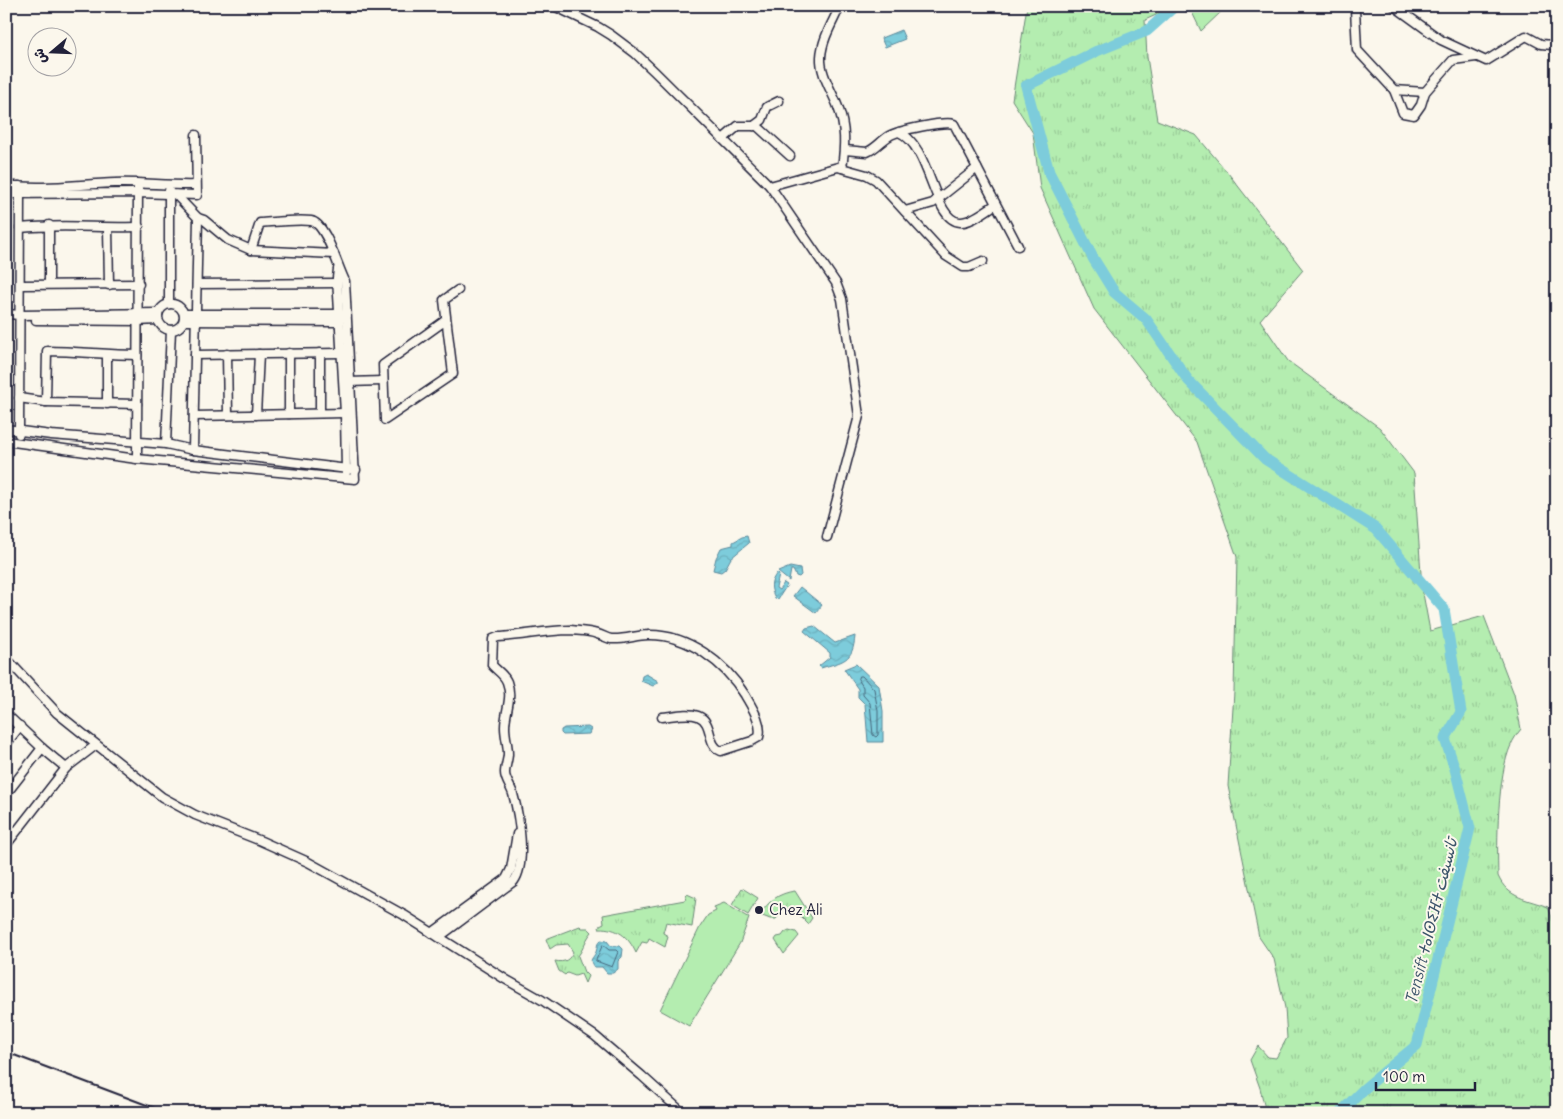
<svg xmlns="http://www.w3.org/2000/svg" width="1563" height="1119" font-family="Delius,'Playpen Sans Arabic','Noto Sans Tifinagh',sans-serif">
<defs>
<pattern id="grass-tufts" width="24" height="20" patternUnits="userSpaceOnUse" patternTransform="scale(1.25)"><rect width="24" height="20" fill="#b4edb0"/><path d="M3 7l-1-3M5 7V3M7 7l1-3M15 17l-1-3M17 17v-4M19 17l1-3" fill="none" stroke="#9acb98"/></pattern>
<pattern id="water-waves" width="16" height="10" patternUnits="userSpaceOnUse" patternTransform="scale(1.25)"><rect width="16" height="10" fill="#7dccdb"/><path d="M0 5q4-4 8 0t8 0" fill="none" stroke="#6cafbd"/></pattern>
</defs>
<rect width="100%" height="100%" fill="#fbf7ec"/>
<filter id="ink" filterUnits="userSpaceOnUse"><feTurbulence type="fractalNoise" baseFrequency=".02" numOctaves="2"/><feDisplacementMap in="SourceGraphic" scale="10" xChannelSelector="R" yChannelSelector="G"/><feConvolveMatrix kernelMatrix="1 2 1 2 8 2 1 2 1" color-interpolation-filters="sRGB"/></filter>
<g filter="url(#ink)">
<g fill="url(#grass-tufts)" stroke="#6b8876">
<path d="M1027,6H1176L1145,20L1147,57L1157,120L1196,135L1228,173L1303,270L1260,320L1288,361L1380,428L1414,473L1422,588L1430,631L1484,616L1514,694L1521,729C1517,734 1513,740 1511,745C1497,776 1497,842 1498,876C1508,899 1528,899 1548,907L1557,930V1113H1266L1260,1088L1250,1060L1258,1046L1268,1057L1276,1058L1287,1038L1285,1008L1274,959L1259,937L1228,786L1234,692L1237,557L1197,442L1094,309L1040,188L1033,133L1012,100Z"/>
<path d="M1189,6H1223L1222,11L1201,31Z"/>
<path d="M742,888L758,898L748,915L732,905Z"/>
<path d="M795,891L812,918L808,924L793,909L789,908L784,910L776,919H770L760,915C768,901 779,893 795,891Z"/>
<path d="M687,894L696,898L692,927L666,922L663,933L668,936L665,947L649,938L647,943L642,942L636,953C628,936 618,928 599,928L600,925L604,923L603,915L685,900Z"/>
<path d="M580,926L582,928H588L592,932C585,940 584,948 578,956L584,972L588,976L585,983L581,974L575,976L567,973L565,975L559,971L555,961C565,963 569,960 573,952L568,944L556,945L550,949L546,939Z"/>
<path d="M789,930L796,932L799,936L784,954L775,940L777,937L782,936L785,932Z"/>
</g>
<path fill="#b4edb0" stroke="#6b8876" d="M724,903L749,918L740,943L689,1026L660,1010L700,927L708,915L716,911L714,907Z"/>
<g fill="url(#water-waves)" stroke="#59889b">
<path d="M901,30L905,39L885,47L881,38Z"/>
<path d="M747,536L749,543L731,558L725,569L721,572L713,570L716,558L721,548L733,545V542L742,537Z"/>
<path d="M790,567L800,569L801,575L799,577L796,576L793,570H791L789,581L778,572Z"/>
<path d="M777,573L779,575L776,588L779,590L784,583L787,585L778,599L775,598C770,588 770,582 777,573Z"/>
<path d="M800,587L822,605L816,613L793,596Z"/>
<path d="M814,626L835,643L855,636C853,662 843,661 821,668L819,666L830,657V653L804,631L806,628Z"/>
<path d="M856,664L879,686L883,711V742H868L865,704L858,697V689L844,669Z"/>
<path d="M646,674L658,681V683L653,686L641,681L642,676Z"/>
<path d="M588,727L591,729L589,734L563,735L561,733V730L564,728Z"/>
<path d="M601,940L607,941L611,946H620L623,949L622,957L618,961V969L613,973H607L602,967H594C588,959 593,959 596,952C598,946 596,944 601,940Z"/>
</g>
<g fill="none" stroke-linecap="round" stroke-linejoin="round">
<g stroke="#46667b" stroke-width="1">
<path d="M859,676H862L874,689L878,711V735L876,737L873,735L870,703L863,695V687L858,679Z"/>
<path d="M603,945L609,950H616L618,952L612,967L596,961Z"/>
</g>
<path stroke="#7dccdb" stroke-width="11" d="M1175,6L1147,31L1097,51L1026,86L1049,172L1093,258L1114,292L1146,319L1188,380L1265,459L1376,529L1444,609L1461,712L1445,739L1455,769L1470,828L1417,1045L1365,1088L1340,1113"/>
<g stroke="#22223b" stroke-width="11">
<g id="street">
<path d="M554,6L598,27L611,35L635,53L655,72L770,186L836,283L842,299L859,416L827,537"/>
<path d="M840,6C833,22 822,39 821,57C820,74 832,91 838,107C846,128 845,146 842,168"/>
<path d="M1356,6L1355,9L1357,50L1394,90L1425,92L1453,60L1476,57"/>
<path d="M1394,6L1441,40L1486,61L1526,36L1541,44L1552,45L1557,41"/>
<path d="M1394,90L1403,113L1414,115L1421,105L1425,92"/>
<path d="M754,126L756,125L790,156"/>
<path d="M899,132C931,146 933,221 960,222C971,223 986,210 995,205"/>
<path d="M723,139L738,126H754L762,120L767,107L779,101"/>
<path d="M845,150L867,152C875,149 881,141 889,136C899,130 944,121 954,124L1018,246"/>
<path d="M6,185C42,190 79,184 115,183C142,182 169,186 196,185"/>
<path d="M770,186L838,167L867,175L876,180L946,256L963,267H969L983,261"/>
<path d="M6,194L138,193L197,195L196,135"/>
<path d="M176,195L198,218L204,220L228,240L251,250L334,254"/>
<path d="M905,211L933,203L977,168"/>
<path d="M20,228C60,224 99,228 139,227"/>
<path d="M108,228L109,285"/>
<path d="M338,269L337,278L345,413L346,472"/>
<path d="M49,284V225"/>
<path d="M197,284L337,283"/>
<path d="M20,285L139,284"/>
<circle cx="171" cy="317" r="13"/>
<path d="M169,304V191"/>
<path d="M6,314L21,315L158,313"/>
<path d="M184,314H339"/>
<path d="M36,320L138,321L158,320"/>
<path d="M446,320L383,365L385,420L453,374L444,300L458,290"/>
<path d="M184,321L339,322"/>
<path d="M320,353V413"/>
<path d="M227,354L228,415"/>
<path d="M107,355V404"/>
<path d="M195,355L341,353"/>
<path d="M348,382L383,381"/>
<path d="M19,398L46,402L137,404"/>
<path d="M46,402L47,351C78,351 107,355 137,355"/>
<path d="M289,414V353"/>
<path d="M256,415L259,354"/>
<path d="M194,416L345,413"/>
<path d="M6,429L51,435L166,444L193,450L356,470"/>
<path d="M19,434L20,194L19,186"/>
<path d="M6,441L137,459L355,479L345,281C338,268 326,223 311,221C298,219 274,222 260,223L251,250"/>
<path d="M166,444L171,330"/>
<path d="M193,450L198,218"/>
<path d="M137,459L138,184"/>
<path d="M6,658L57,713L162,797L195,815L261,841L308,862L404,915L505,979L542,1000L595,1036L642,1076L683,1113"/>
<path d="M6,714L42,748L66,768"/>
<path d="M6,744L20,726"/>
<path d="M6,794L42,748"/>
<path d="M6,845L66,768L96,745"/>
<path d="M432,933L506,879L511,869L517,834"/>
<path d="M439,937L514,881C527,863 519,815 513,794C511,787 505,780 505,773C505,766 508,760 508,754C508,745 505,736 505,727C505,711 513,698 507,682C504,674 497,671 492,665L493,639L498,637C522,636 546,630 570,630C579,631 589,631 597,634C602,635 606,638 611,639C625,640 636,635 648,635C688,634 725,663 745,695C751,706 763,723 759,737L752,741L721,751C706,745 714,722 698,716C688,712 673,716 662,717"/>
</g>
</g>
<use href="#street" stroke="#fbf7ec" stroke-width="8"/>
<path stroke="#22223b" stroke-width="2" d="M6,1052L168,1113"/>
</g>
</g>
<circle fill="#22223b" stroke="#fbf7ec" stroke-width="2" cx="759" cy="910" r="5"/>
<g text-anchor="middle" stroke-width="4" stroke-linejoin="round" paint-order="stroke">
<g font-size="15" fill="#22223b" stroke="#fbf7ec" text-anchor="start">
<text x="769" y="915">Chez Ali</text>
</g>
<g font-size="16" font-style="italic" fill="#3d556b" stroke="#fbf7ec">
<text transform="translate(1431 921) rotate(-76)" y="6">Tensift ⵜⴰⵏⵙⵉⴼⵜ تانسيفت</text>
</g>
</g>
<rect width="1563" height="1119" fill="none" stroke="#fbf7ec" stroke-width="25"/>
<rect x="12" y="12" width="1538" height="1094" fill="none" stroke="#22223b" stroke-width="2" filter="url(#ink)"/>
<g transform="translate(52 52) rotate(251)"><circle r="24" fill="#fbf7ec" stroke="#a4a2a5"/>
<path d="M0-4L9 19L0 12L-9 19Z" fill="#22223b"/>
<text y="-8" font-size="14" font-weight="bold" text-anchor="middle" fill="#22223b">ش</text>
</g>
<path d="M1376 1082v8h99v-8" fill="none" stroke="#22223b" stroke-width="2.5"/>
<text x="1383" y="1082" font-size="15" fill="#22223b" stroke="#fbf7ec" stroke-width="4" paint-order="stroke">100 m</text>
</svg>
